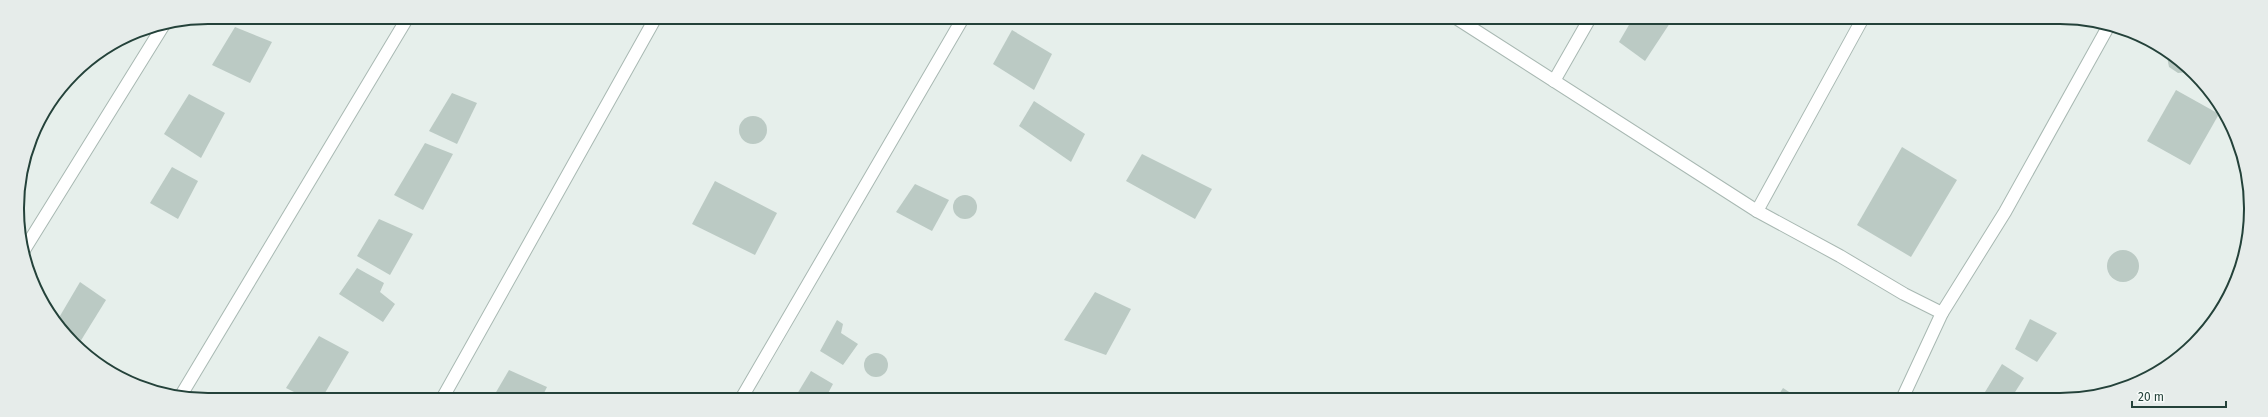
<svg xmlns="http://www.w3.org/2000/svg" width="2268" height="417" font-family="'Fira Sans',sans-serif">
<rect width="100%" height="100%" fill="#e6efeb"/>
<g fill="#bbcac4">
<path d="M1633,18H1662L1670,23L1645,61L1619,42Z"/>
<path d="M235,27L272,42L250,83L212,65Z"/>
<path d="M1012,30L1052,54L1034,90L993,64Z"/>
<path d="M2166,52L2180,64L2188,72L2178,73L2169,67Z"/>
<path d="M2176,90L2219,114L2190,165L2147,141Z"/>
<path d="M452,93L477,103L457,144L429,131Z"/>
<path d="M189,94L225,113L201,158L164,134Z"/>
<path d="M1034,101L1085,134L1071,162L1019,126Z"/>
<circle cx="753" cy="130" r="14"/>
<path d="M425,143L453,154L423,210L394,195Z"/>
<path d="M1902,147L1957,180L1911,257L1857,225Z"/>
<path d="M1142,154L1212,189L1195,219L1126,181Z"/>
<path d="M172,167L198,181L178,219L150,203Z"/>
<path d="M715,181L777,213L755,255L692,224Z"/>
<path d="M915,184L949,200L932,231L896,212Z"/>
<circle cx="965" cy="207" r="12"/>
<path d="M379,219L413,234L390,275L357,256Z"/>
<circle cx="2123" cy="266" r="16"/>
<path d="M357,268L384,283L380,292L395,304L383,322L339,294Z"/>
<path d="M80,282L106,300L80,342L61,329L57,321Z"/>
<path d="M1095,292L1131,309L1106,355L1064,340Z"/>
<path d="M2030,319L2057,333L2037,362L2015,349Z"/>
<path d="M837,320L843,324L841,333L858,344L843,365L820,351Z"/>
<path d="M319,336L349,352L322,398H306L286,388Z"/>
<circle cx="876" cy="365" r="12"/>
<path d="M2002,364L2024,378L2010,400H1985L1982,397Z"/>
<path d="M509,370L547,387L541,399H492Z"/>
<path d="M811,371L833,384L825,399H794Z"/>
<path d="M1783,388L1800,399H1776Z"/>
</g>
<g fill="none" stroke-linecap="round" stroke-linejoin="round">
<g stroke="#a8b8b2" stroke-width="14">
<g id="minor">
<path d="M1456,18L1757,211L1840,256L1904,294L1942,313"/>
<path d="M1554,81L1590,18"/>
<path d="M1757,211L1863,18"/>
<path d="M24,250L163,26"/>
<path d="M180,397L408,17"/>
<path d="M442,399L656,17"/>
<path d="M1902,399L1942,313L2005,212L2108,27"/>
</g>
</g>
<g stroke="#a8b8b2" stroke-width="14">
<path id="tertiary" d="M741,399L963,18"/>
</g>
<use href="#minor" stroke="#fff" stroke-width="12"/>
<use href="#tertiary" stroke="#fff" stroke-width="12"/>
</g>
<path d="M0 0H2268V417H0ZM208 24H2060A184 184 0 0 1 2244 208V209A184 184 0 0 1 2060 393H208A184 184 0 0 1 24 209V208A184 184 0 0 1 208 24Z" fill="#e6ecea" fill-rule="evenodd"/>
<path fill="none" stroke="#24423a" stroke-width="2" d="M208 24H2060A184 184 0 0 1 2244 208V209A184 184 0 0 1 2060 393H208A184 184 0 0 1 24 209V208A184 184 0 0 1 208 24Z"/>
<path d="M2132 401v6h94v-6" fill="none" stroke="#24423a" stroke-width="2"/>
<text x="2138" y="401" font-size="12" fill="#24423a" stroke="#f7fbf9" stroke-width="3" paint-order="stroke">20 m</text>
</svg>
